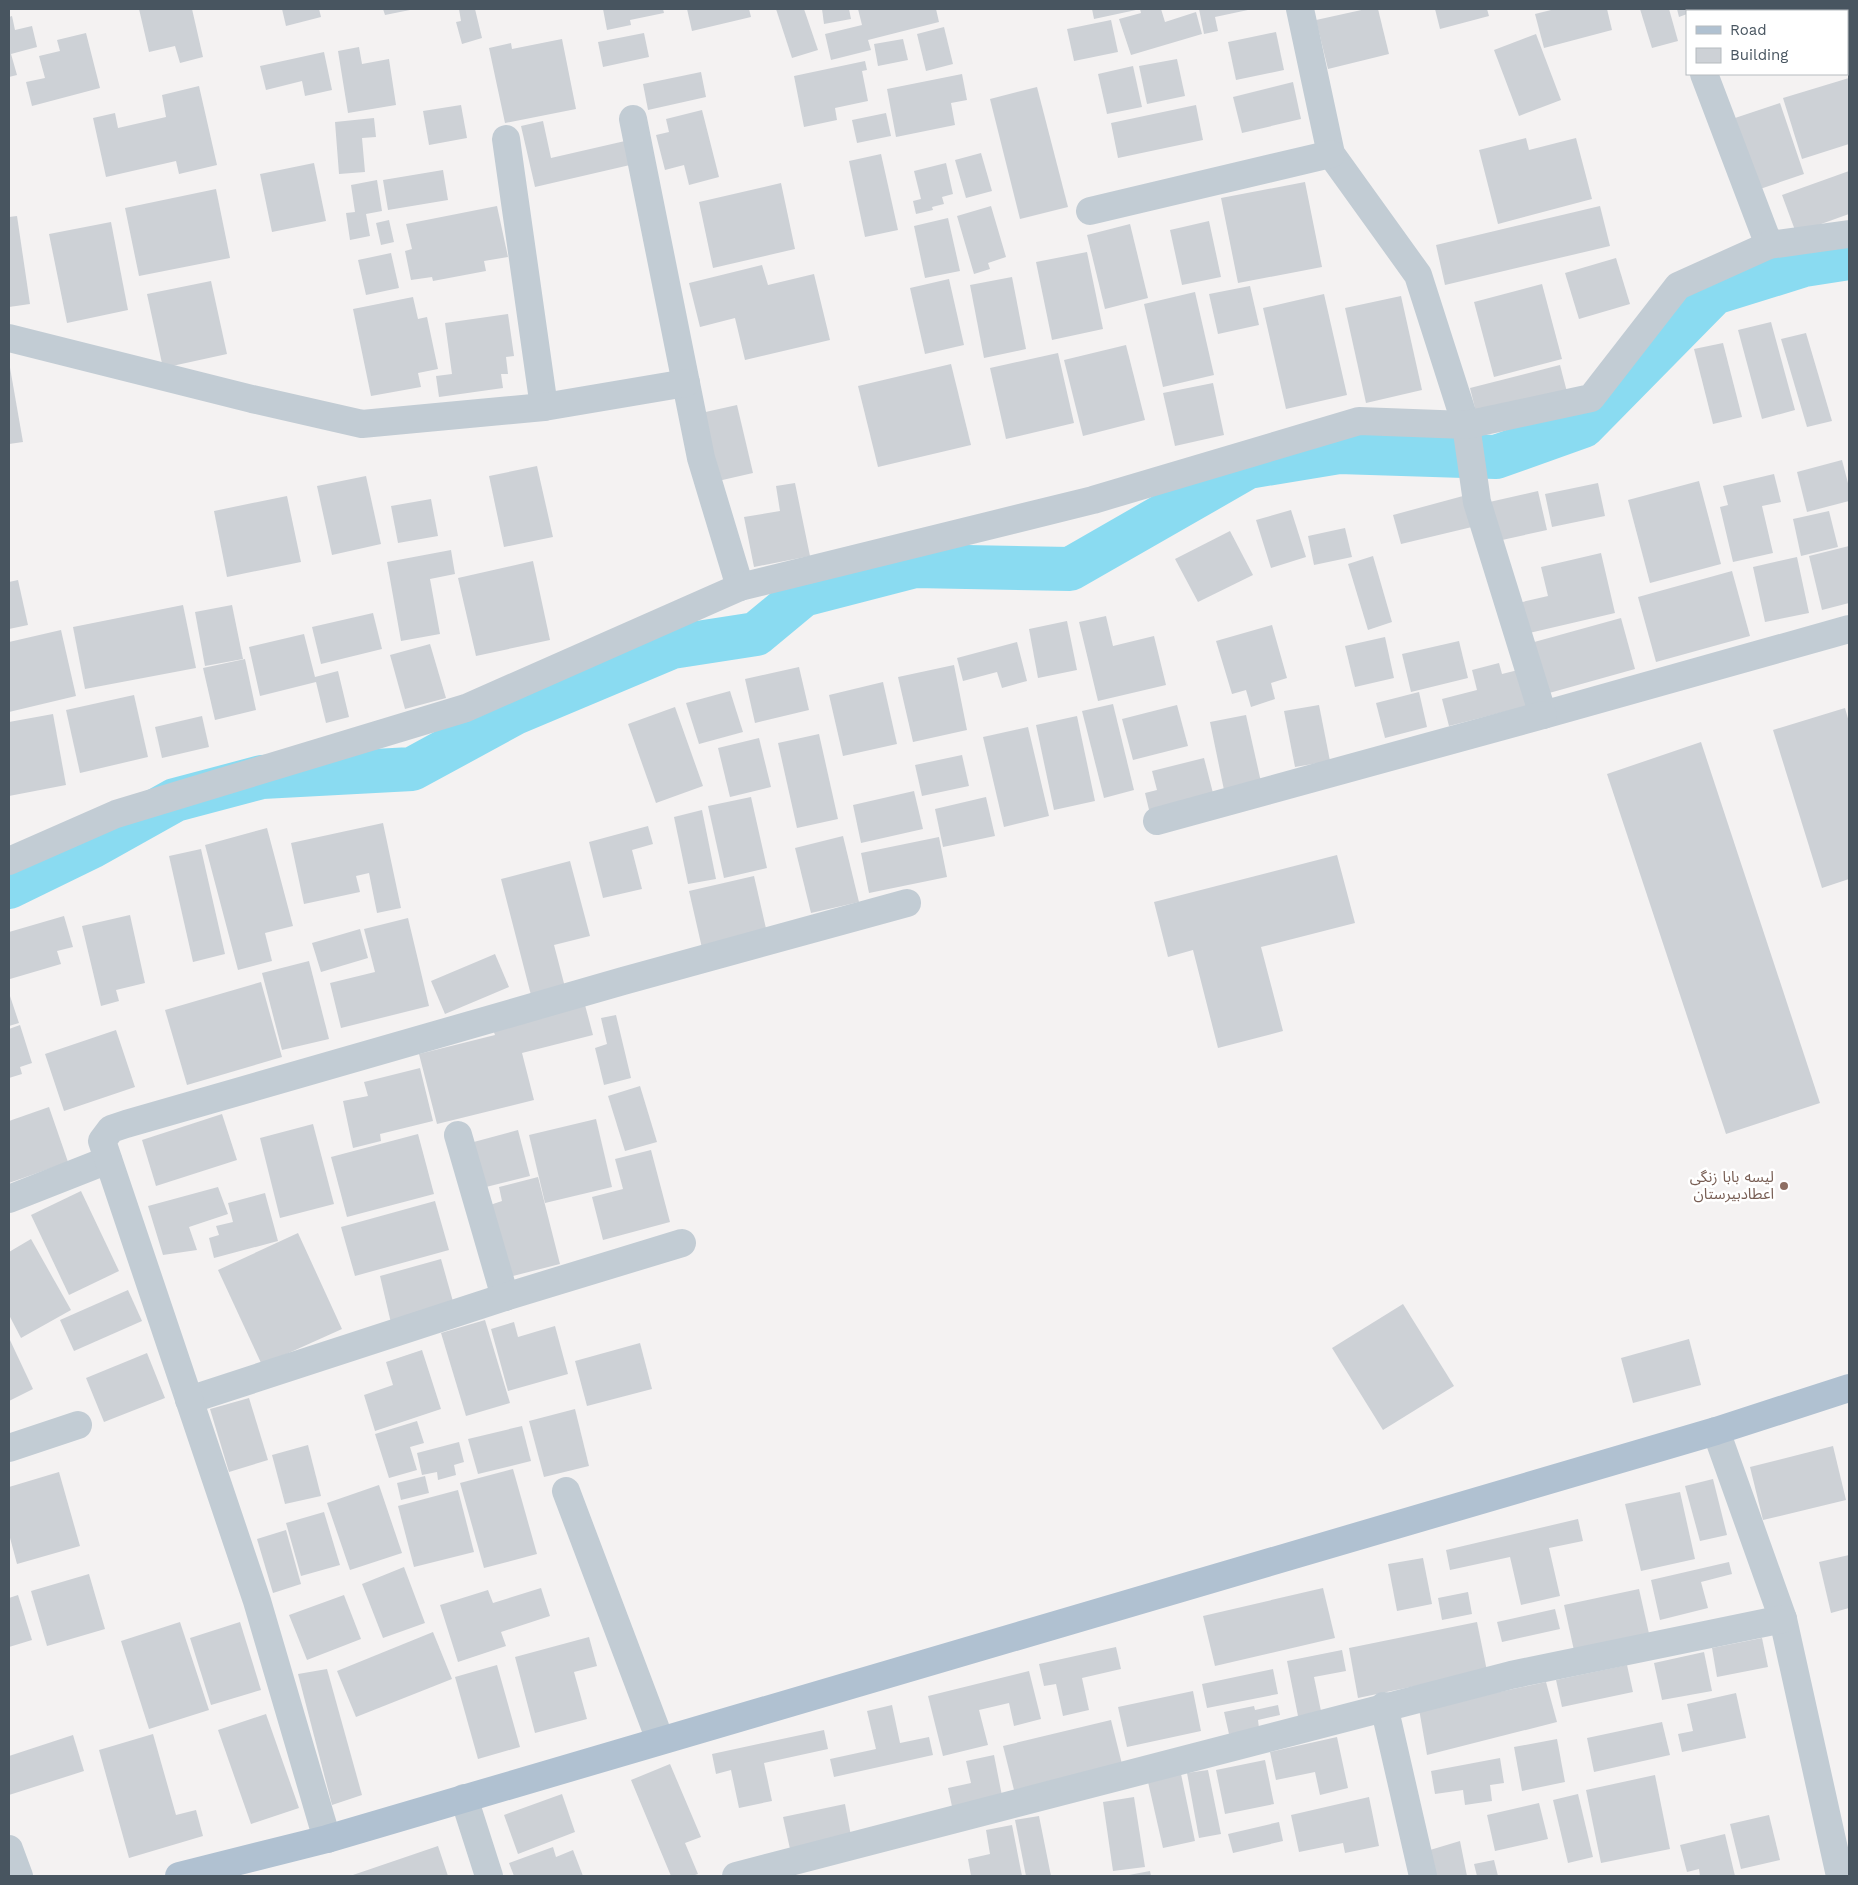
<svg xmlns="http://www.w3.org/2000/svg" width="1858" height="1885" font-family="'Work Sans','Noto Sans Arabic',sans-serif">
<rect width="100%" height="100%" fill="#f4f2f2"/>
<g fill="none" stroke-linecap="round" stroke-linejoin="round">
<path stroke="#8adbf1" stroke-width="44" d="M9,887L91,847L175,800L262,777L412,769L515,713L672,647L756,634L803,595L915,566L1070,569L1248,467L1339,452L1496,457L1583,426L1714,293L1804,265L1849,258"/>
</g>
<g fill="#cdd1d6">
<path d="M139,9H192L203,57L180,63L175,46L149,52Z"/>
<path d="M282,9H319L321,17L286,26Z"/>
<path d="M383,9H410V10L385,15Z"/>
<path d="M459,9H475L482,38L462,44L456,22L461,21Z"/>
<path d="M603,9H663L664,13L630,20L631,25L607,30Z"/>
<path d="M687,9H749L751,17L692,31Z"/>
<path d="M776,9H804L818,50L792,58Z"/>
<path d="M822,9H849L851,19L824,24Z"/>
<path d="M858,9H936L939,22L868,40L871,50L831,60L825,34L862,25Z"/>
<path d="M1092,9H1136V10L1094,19Z"/>
<path d="M1140,9H1161L1165,22L1196,12L1202,34L1131,55L1119,19L1141,13Z"/>
<path d="M1199,9H1248V10L1215,17L1218,31L1204,34Z"/>
<path d="M1366,9H1378L1389,54L1328,69L1316,20Z"/>
<path d="M1435,9H1487L1489,16L1440,29Z"/>
<path d="M1555,9H1607L1612,30L1544,48L1535,14Z"/>
<path d="M1640,9H1669L1678,41L1652,48Z"/>
<path d="M1677,9H1705L1687,11V14L1679,17Z"/>
<path d="M12,16L15,30L32,26L37,47L11,54L17,75L9,77V17Z"/>
<path d="M1111,20L1118,52L1074,61L1067,29Z"/>
<path d="M944,27L953,64L926,71L917,34Z"/>
<path d="M1276,32L1284,70L1236,80L1228,42Z"/>
<path d="M86,33L100,88L32,106L26,82L45,78L39,56L60,51L57,40Z"/>
<path d="M644,33L649,57L603,67L598,42Z"/>
<path d="M1536,34L1561,100L1519,116L1494,50Z"/>
<path d="M562,39L576,109L505,123L489,48L511,43L512,49Z"/>
<path d="M903,39L908,60L878,66L874,44Z"/>
<path d="M359,47L362,64L389,59L396,105L348,113L338,51Z"/>
<path d="M324,52L332,90L305,96L302,81L266,90L260,66Z"/>
<path d="M1177,59L1185,96L1147,104L1139,66Z"/>
<path d="M865,61L867,70L862,71L868,101L835,108L837,120L804,127L794,76Z"/>
<path d="M1133,66L1142,107L1107,114L1098,74Z"/>
<path d="M701,72L706,97L648,110L643,84Z"/>
<path d="M962,74L967,100L951,103L955,125L896,137L887,89Z"/>
<path d="M1849,78V144L1802,159L1783,98Z"/>
<path d="M1293,82L1301,119L1242,133L1233,97Z"/>
<path d="M199,86L217,165L179,174L176,161L106,177L93,118L115,113L118,128L166,117L162,95Z"/>
<path d="M1037,87L1068,207L1020,219L990,99Z"/>
<path d="M1780,103L1804,174L1760,189L1735,118Z"/>
<path d="M461,105L467,138L429,145L423,111Z"/>
<path d="M1196,105L1203,140L1118,158L1111,123Z"/>
<path d="M702,110L719,177L689,185L684,165L665,170L656,135L669,132L666,119Z"/>
<path d="M886,113L891,136L857,143L852,120Z"/>
<path d="M374,118L376,137L362,138L365,172L339,174L335,122Z"/>
<path d="M543,121L551,158L625,141L630,165L535,187L521,126Z"/>
<path d="M1526,138L1529,150L1576,138L1592,199L1498,224L1479,150Z"/>
<path d="M981,153L992,191L966,198L955,160Z"/>
<path d="M881,154L898,230L865,237L849,161Z"/>
<path d="M314,163L326,221L272,232L260,174Z"/>
<path d="M946,163L953,194L942,197L944,204L932,207L933,210L916,214L913,201L921,199L914,171Z"/>
<path d="M443,170L448,200L388,210L383,180Z"/>
<path d="M1849,171V214L1796,233L1782,195Z"/>
<path d="M377,180L382,211L366,214L370,236L350,240L346,213L355,212L351,185Z"/>
<path d="M1305,182L1322,267L1238,283L1221,198Z"/>
<path d="M781,183L795,249L713,268L699,202Z"/>
<path d="M216,189L230,258L139,276L125,208Z"/>
<path d="M497,206L508,257L484,261L486,271L433,281L432,277L411,280L405,251L412,249L406,224Z"/>
<path d="M991,206L1006,257L988,263L990,269L974,274L957,216Z"/>
<path d="M1600,206L1610,246L1445,285L1436,245Z"/>
<path d="M17,216L30,304L9,307V217Z"/>
<path d="M948,218L960,271L925,278L914,226Z"/>
<path d="M389,220L394,242L381,245L376,223Z"/>
<path d="M1209,221L1221,277L1182,285L1170,230Z"/>
<path d="M111,222L128,310L67,323L49,234Z"/>
<path d="M1130,224L1148,298L1105,309L1087,235Z"/>
<path d="M1087,252L1103,329L1052,340L1036,262Z"/>
<path d="M391,253L399,288L366,295L358,260Z"/>
<path d="M1616,258L1630,304L1579,319L1565,273Z"/>
<path d="M762,265L768,285L814,274L830,340L745,360L735,318L700,327L689,283Z"/>
<path d="M1012,277L1026,349L984,358L970,285Z"/>
<path d="M949,279L964,345L925,354L910,288Z"/>
<path d="M211,281L227,354L163,368L147,294Z"/>
<path d="M1542,284L1562,359L1494,377L1474,302Z"/>
<path d="M1250,286L1259,325L1218,334L1209,294Z"/>
<path d="M1195,292L1214,375L1163,387L1144,304Z"/>
<path d="M1324,294L1347,395L1286,409L1263,308Z"/>
<path d="M1401,296L1422,390L1366,403L1345,308Z"/>
<path d="M413,297L418,319L427,317L438,369L418,373L421,387L371,396L353,309Z"/>
<path d="M508,314L514,356L506,357L508,374H501L503,388L439,397L436,376L452,374L445,323Z"/>
<path d="M1771,322L1795,410L1762,419L1738,330Z"/>
<path d="M1806,333L1832,421L1807,427L1781,339Z"/>
<path d="M1723,343L1742,417L1713,424L1694,349Z"/>
<path d="M1126,345L1145,420L1083,436L1064,360Z"/>
<path d="M1058,353L1074,423L1006,439L990,368Z"/>
<path d="M9,362L23,442L9,444Z"/>
<path d="M951,364L971,445L878,467L858,386Z"/>
<path d="M1560,365L1567,392L1477,416L1470,388Z"/>
<path d="M1213,383L1224,435L1175,446L1163,393Z"/>
<path d="M737,405L753,473L718,481L701,413Z"/>
<path d="M1842,460L1849,487V501L1807,512L1797,472Z"/>
<path d="M537,466L553,537L504,547L489,476Z"/>
<path d="M1774,474L1781,502L1762,506L1773,553L1733,562L1720,507L1728,505L1723,486Z"/>
<path d="M366,476L381,544L332,555L317,486Z"/>
<path d="M1699,481L1721,564L1650,583L1628,500Z"/>
<path d="M795,483L810,556L754,567L744,517L780,511L776,486Z"/>
<path d="M1598,483L1605,516L1552,527L1545,494Z"/>
<path d="M1538,491L1547,530L1493,542L1485,503Z"/>
<path d="M287,496L301,562L227,577L214,511Z"/>
<path d="M1463,496L1472,527L1401,544L1393,515Z"/>
<path d="M431,499L438,536L398,543L391,506Z"/>
<path d="M1291,510L1306,557L1271,568L1256,520Z"/>
<path d="M1829,511L1838,547L1801,556L1793,519Z"/>
<path d="M1345,528L1352,557L1314,565L1308,536Z"/>
<path d="M1230,531L1253,575L1198,602L1175,559Z"/>
<path d="M1849,546V603L1822,610L1809,556Z"/>
<path d="M451,550L455,574L430,579L440,634L401,641L387,562Z"/>
<path d="M1601,553L1615,613L1525,634L1518,603L1548,596L1541,567Z"/>
<path d="M1373,556L1392,622L1368,630L1348,564Z"/>
<path d="M1797,557L1809,613L1765,622L1753,567Z"/>
<path d="M533,561L550,640L476,656L458,578Z"/>
<path d="M1732,571L1750,636L1656,662L1638,597Z"/>
<path d="M18,580L28,625L9,629V582Z"/>
<path d="M183,605L196,668L85,689L73,627Z"/>
<path d="M232,605L243,659L205,666L195,612Z"/>
<path d="M373,613L382,649L321,664L312,627Z"/>
<path d="M1106,616L1113,646L1154,636L1166,685L1098,701L1079,622Z"/>
<path d="M1621,618L1635,669L1542,695L1527,644Z"/>
<path d="M1067,621L1077,670L1038,678L1029,629Z"/>
<path d="M1272,625L1287,678L1271,683L1275,699L1251,707L1246,690L1232,694L1216,641Z"/>
<path d="M61,630L76,696L9,712V642Z"/>
<path d="M304,634L315,677L338,671L349,717L326,723L316,682L260,696L249,647Z"/>
<path d="M1385,637L1394,678L1355,687L1345,646Z"/>
<path d="M1459,641L1468,678L1411,692L1402,654Z"/>
<path d="M1017,642L1027,681L1002,688L997,672L963,681L957,658Z"/>
<path d="M430,644L446,698L405,709L390,655Z"/>
<path d="M245,659L256,710L215,720L203,668Z"/>
<path d="M1499,663L1502,674L1522,669L1531,705L1449,726L1442,699L1477,690L1472,670Z"/>
<path d="M954,665L967,730L913,742L898,677Z"/>
<path d="M799,667L809,710L755,723L745,679Z"/>
<path d="M883,682L897,744L843,756L829,695Z"/>
<path d="M730,691L743,732L699,744L686,703Z"/>
<path d="M1419,692L1427,727L1385,738L1376,703Z"/>
<path d="M134,695L148,757L80,773L66,710Z"/>
<path d="M1113,704L1134,790L1104,798L1082,711Z"/>
<path d="M1177,705L1188,746L1133,760L1122,719Z"/>
<path d="M1319,705L1330,761L1295,767L1284,711Z"/>
<path d="M675,707L703,786L656,803L628,724Z"/>
<path d="M1845,708L1849,722V879L1822,888L1773,730Z"/>
<path d="M53,714L66,785L9,796V722Z"/>
<path d="M1246,715L1261,782L1224,790L1210,722Z"/>
<path d="M202,716L209,747L162,758L155,727Z"/>
<path d="M1077,716L1095,801L1054,810L1036,725Z"/>
<path d="M1028,727L1049,816L1004,827L983,737Z"/>
<path d="M819,734L838,819L797,828L778,743Z"/>
<path d="M759,738L771,787L730,797L718,748Z"/>
<path d="M1701,742L1820,1103L1726,1134L1607,774Z"/>
<path d="M962,755L969,786L922,796L915,765Z"/>
<path d="M1204,758L1214,797L1150,814L1145,793L1157,790L1152,771Z"/>
<path d="M914,791L923,829L861,843L853,805Z"/>
<path d="M751,797L767,868L724,878L708,806Z"/>
<path d="M986,797L995,836L943,847L935,809Z"/>
<path d="M702,810L716,879L688,884L674,817Z"/>
<path d="M383,823L401,908L377,913L369,873L356,876L360,892L304,904L291,843Z"/>
<path d="M648,826L653,844L632,850L642,889L603,898L589,842Z"/>
<path d="M267,828L293,926L265,933L272,961L238,970L205,845Z"/>
<path d="M843,836L859,902L811,913L795,848Z"/>
<path d="M939,837L947,877L869,893L861,853Z"/>
<path d="M201,849L225,954L193,962L169,856Z"/>
<path d="M1337,855L1355,923L1261,947L1283,1031L1218,1048L1193,950L1168,957L1154,902Z"/>
<path d="M570,861L590,936L554,945L566,991L532,999L501,879Z"/>
<path d="M754,876L767,933L702,948L689,891Z"/>
<path d="M130,915L145,983L116,990L119,1001L101,1006L82,926Z"/>
<path d="M64,916L73,947L57,951L61,964L10,979L9,932Z"/>
<path d="M408,918L429,1006L341,1028L330,983L375,972L364,929Z"/>
<path d="M360,929L368,958L321,972L312,943Z"/>
<path d="M495,954L509,987L445,1014L431,981Z"/>
<path d="M309,961L329,1039L282,1050L262,973Z"/>
<path d="M261,982L282,1057L187,1085L165,1010Z"/>
<path d="M9,993L19,1023L9,1026Z"/>
<path d="M585,1005L593,1035L522,1053L534,1100L437,1124L419,1054L495,1035L492,1027Z"/>
<path d="M616,1015L631,1078L604,1085L595,1048L607,1044L601,1018Z"/>
<path d="M20,1025L32,1063L20,1067L22,1074L9,1078V1029Z"/>
<path d="M116,1030L135,1087L64,1111L45,1054Z"/>
<path d="M420,1068L433,1121L380,1134L381,1141L353,1148L343,1101L368,1096L364,1082Z"/>
<path d="M640,1086L657,1142L625,1151L608,1096Z"/>
<path d="M49,1107L68,1162L9,1183V1121Z"/>
<path d="M222,1114L237,1160L156,1186L142,1140Z"/>
<path d="M596,1119L612,1187L545,1203L529,1135Z"/>
<path d="M313,1124L334,1204L280,1218L260,1138Z"/>
<path d="M518,1130L530,1176L482,1188L470,1143Z"/>
<path d="M418,1134L434,1194L347,1217L331,1157Z"/>
<path d="M651,1150L670,1222L603,1240L592,1197L623,1189L615,1159Z"/>
<path d="M538,1177L560,1264L509,1277L487,1206L502,1201L499,1187Z"/>
<path d="M218,1187L228,1214L189,1227L197,1250L163,1255L148,1206Z"/>
<path d="M81,1191L119,1271L69,1295L31,1215Z"/>
<path d="M265,1193L278,1241L214,1258L209,1238L219,1235L216,1226L233,1222L228,1203Z"/>
<path d="M435,1201L449,1250L355,1276L341,1227Z"/>
<path d="M298,1233L342,1329L262,1365L218,1270Z"/>
<path d="M31,1239L71,1310L21,1338L9,1315V1252Z"/>
<path d="M441,1259L454,1305L391,1323L380,1276Z"/>
<path d="M128,1290L142,1321L74,1351L60,1320Z"/>
<path d="M1403,1304L1454,1386L1383,1430L1332,1348Z"/>
<path d="M485,1320L510,1403L466,1416L441,1333Z"/>
<path d="M514,1322L518,1337L555,1326L568,1374L508,1391L491,1329Z"/>
<path d="M9,1338L33,1389L9,1401Z"/>
<path d="M1689,1339L1701,1385L1633,1403L1621,1358Z"/>
<path d="M640,1343L652,1389L587,1406L575,1361Z"/>
<path d="M422,1350L441,1409L375,1431L364,1395L393,1385L386,1362Z"/>
<path d="M147,1353L165,1398L104,1422L86,1378Z"/>
<path d="M249,1398L268,1460L229,1472L210,1409Z"/>
<path d="M575,1409L589,1466L544,1477L529,1421Z"/>
<path d="M417,1421L424,1443L410,1447L417,1470L389,1478L375,1434Z"/>
<path d="M522,1426L531,1461L478,1474L468,1439Z"/>
<path d="M459,1442L464,1462L454,1465L456,1475L438,1480L437,1472L422,1475L417,1453Z"/>
<path d="M308,1445L321,1496L285,1504L272,1455Z"/>
<path d="M1833,1446L1846,1500L1763,1520L1750,1467Z"/>
<path d="M513,1469L537,1554L484,1568L460,1483Z"/>
<path d="M59,1472L80,1546L17,1564L9,1534V1487Z"/>
<path d="M425,1476L429,1493L401,1500L397,1483Z"/>
<path d="M1713,1479L1727,1535L1700,1541L1685,1486Z"/>
<path d="M379,1485L402,1553L350,1570L327,1503Z"/>
<path d="M458,1490L474,1552L414,1567L398,1506Z"/>
<path d="M1680,1492L1695,1559L1641,1571L1625,1504Z"/>
<path d="M324,1512L340,1565L301,1576L286,1523Z"/>
<path d="M1578,1519L1583,1541L1549,1548L1560,1596L1521,1605L1510,1557L1450,1570L1446,1550Z"/>
<path d="M286,1530L301,1584L273,1593L257,1539Z"/>
<path d="M1849,1555V1608L1831,1613L1819,1562Z"/>
<path d="M1423,1558L1432,1604L1397,1611L1388,1564Z"/>
<path d="M1729,1562L1732,1574L1701,1582L1708,1608L1660,1620L1651,1580Z"/>
<path d="M404,1567L425,1623L383,1638L362,1584Z"/>
<path d="M89,1574L105,1629L47,1646L31,1591Z"/>
<path d="M541,1588L550,1616L501,1632L506,1646L458,1662L440,1605L488,1590L493,1603Z"/>
<path d="M1323,1588L1335,1638L1215,1666L1203,1616Z"/>
<path d="M1639,1589L1650,1638L1575,1655L1564,1605Z"/>
<path d="M1468,1592L1472,1614L1442,1620L1438,1598Z"/>
<path d="M18,1595L32,1640L9,1647V1598Z"/>
<path d="M344,1595L361,1639L307,1660L289,1615Z"/>
<path d="M1555,1609L1560,1629L1502,1642L1497,1622Z"/>
<path d="M180,1622L209,1710L149,1729L121,1641Z"/>
<path d="M240,1622L261,1690L211,1705L190,1638Z"/>
<path d="M1477,1622L1487,1671L1358,1698L1349,1648Z"/>
<path d="M433,1632L452,1679L356,1717L337,1671Z"/>
<path d="M589,1637L597,1666L574,1672L587,1719L535,1733L515,1657Z"/>
<path d="M1762,1638L1768,1667L1717,1677L1712,1648Z"/>
<path d="M1116,1647L1121,1669L1082,1678L1089,1710L1063,1716L1056,1684L1044,1686L1039,1664Z"/>
<path d="M1342,1650L1346,1671L1314,1677L1322,1716L1299,1721L1287,1661Z"/>
<path d="M1704,1652L1712,1691L1662,1700L1654,1663Z"/>
<path d="M497,1665L520,1747L478,1759L455,1677Z"/>
<path d="M1627,1665L1633,1692L1562,1707L1556,1680Z"/>
<path d="M327,1669L362,1795L332,1805L298,1674Z"/>
<path d="M1273,1669L1278,1694L1207,1708L1202,1684Z"/>
<path d="M1029,1671L1041,1719L1014,1726L1009,1703L979,1710L988,1745L943,1756L928,1696Z"/>
<path d="M1546,1682L1557,1722L1427,1755L1419,1709Z"/>
<path d="M1193,1691L1201,1731L1127,1747L1118,1707Z"/>
<path d="M1736,1693L1746,1738L1682,1752L1678,1734L1693,1731L1687,1704Z"/>
<path d="M892,1705L900,1743L929,1737L933,1755L834,1777L830,1759L876,1749L867,1711Z"/>
<path d="M1278,1705L1280,1715L1258,1720L1259,1728L1229,1734L1224,1712L1254,1706L1255,1710Z"/>
<path d="M266,1714L299,1808L251,1824L218,1730Z"/>
<path d="M1111,1720L1122,1764L1014,1790L1003,1746Z"/>
<path d="M1662,1722L1670,1755L1594,1772L1587,1738Z"/>
<path d="M824,1730L828,1749L764,1763L772,1801L739,1808L731,1770L716,1774L712,1754Z"/>
<path d="M153,1734L176,1815L196,1810L203,1836L129,1858L99,1750Z"/>
<path d="M73,1735L84,1771L9,1795V1756Z"/>
<path d="M1337,1737L1348,1788L1320,1795L1315,1772L1276,1780L1270,1752Z"/>
<path d="M1557,1739L1565,1782L1522,1791L1514,1747Z"/>
<path d="M994,1755L1003,1801L953,1811L948,1788L971,1783L966,1761Z"/>
<path d="M1500,1758L1504,1783L1490,1785L1492,1801L1465,1805L1463,1790L1435,1794L1431,1771Z"/>
<path d="M1265,1760L1274,1804L1225,1814L1216,1770Z"/>
<path d="M670,1764L701,1837L685,1843L698,1874L692,1876H671L631,1780Z"/>
<path d="M1208,1770L1221,1834L1199,1838L1187,1773Z"/>
<path d="M1181,1774L1195,1841L1163,1848L1148,1782Z"/>
<path d="M1655,1775L1670,1849L1601,1863L1586,1790Z"/>
<path d="M562,1794L575,1832L518,1854L504,1815Z"/>
<path d="M1578,1794L1593,1857L1568,1863L1553,1800Z"/>
<path d="M1134,1797L1145,1867L1113,1871L1103,1802Z"/>
<path d="M1369,1797L1379,1846L1345,1853L1343,1843L1299,1852L1291,1815Z"/>
<path d="M1539,1803L1548,1839L1495,1851L1487,1815Z"/>
<path d="M845,1804L851,1836L790,1849L783,1817Z"/>
<path d="M1769,1815L1780,1860L1741,1869L1730,1824Z"/>
<path d="M1039,1816L1051,1876H1026L1015,1820Z"/>
<path d="M1279,1822L1283,1841L1233,1853L1228,1834Z"/>
<path d="M1012,1825L1022,1876H971L968,1859L990,1854L986,1830Z"/>
<path d="M1725,1834L1735,1876H1700L1699,1869L1687,1872L1680,1845Z"/>
<path d="M1460,1841L1467,1876H1436L1430,1850Z"/>
<path d="M438,1846L448,1876H350Z"/>
<path d="M553,1847L556,1857L573,1850L583,1876H514L509,1863Z"/>
<path d="M1494,1860L1498,1876H1477L1474,1864Z"/>
<path d="M1150,1871L1151,1876H1129V1875Z"/>
</g>
<g fill="none" stroke-linecap="round" stroke-linejoin="round">
<g stroke="#c2ccd4" stroke-width="28">
<path d="M1300,9L1331,154L1418,275L1466,425L1477,502L1543,715L1849,629"/>
<path d="M1704,74L1769,245"/>
<path d="M633,119L701,458L740,587"/>
<path d="M506,139L544,407"/>
<path d="M1090,211L1331,154"/>
<path d="M9,338L252,399L362,424L544,407L686,383"/>
<path d="M1157,821L1543,715"/>
<path d="M9,861L116,814L466,708L740,587L1093,500L1359,421L1466,425L1591,398L1678,286L1769,245L1849,234"/>
<path d="M458,1135L505,1297"/>
<path d="M9,1199L108,1160"/>
<path d="M189,1400L505,1297L682,1243"/>
<path d="M1716,1431L1783,1619L1840,1876"/>
<path d="M9,1448L78,1425"/>
<path d="M566,1491L660,1740"/>
<path d="M1384,1706L1423,1876"/>
<path d="M464,1798L489,1876"/>
<path d="M327,1839L257,1601L102,1141L111,1129L126,1124L623,981L907,903"/>
<path d="M9,1849L19,1876"/>
<path d="M736,1876L1511,1675L1783,1619"/>
</g>
<path stroke="#b0c1d1" stroke-width="28" d="M179,1876L327,1839L1716,1431L1849,1388"/>
</g>
<circle fill="#8d6e63" stroke="#fff" stroke-width="2" cx="1784" cy="1186" r="5"/>
<g text-anchor="middle" stroke-width="5" stroke-linejoin="round" paint-order="stroke">
<g font-size="15" fill="#785e54" stroke="#fff" text-anchor="end">
<text x="1774" y="1182">لیسه بابا زنگی<tspan x="1774" dy="17">اعطادبیرستان</tspan></text>
</g>
</g>
<rect width="1858" height="1885" fill="none" stroke="#485560" stroke-width="20"/>
<rect x="1686" y="10" width="162" height="65" fill="#ffffff" stroke="#b6bbbf"/>
<rect x="1696" y="26" width="25" height="8" fill="#b0c1d1" stroke="#b6bbbf"/>
<text x="1730" y="35" font-size="15" fill="#485560">Road</text>
<rect x="1696" y="48" width="25" height="15" fill="#cdd1d6" stroke="#b6bbbf"/>
<text x="1730" y="60" font-size="15" fill="#485560">Building</text>
</svg>
